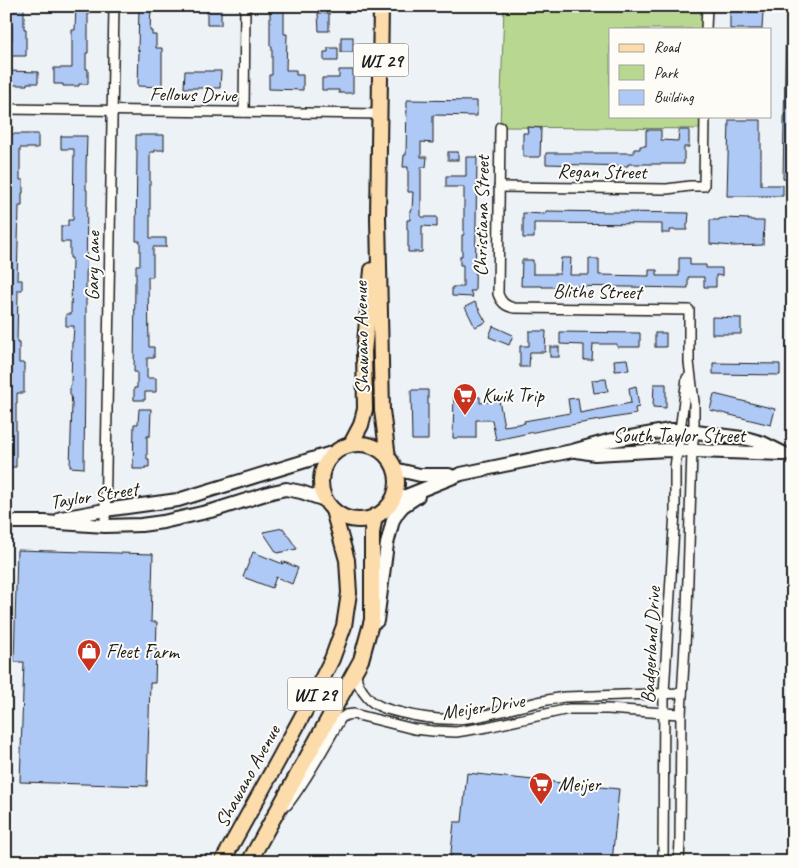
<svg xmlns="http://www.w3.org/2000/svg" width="799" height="868" font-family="Caveat,sans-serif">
<rect width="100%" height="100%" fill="#edf2f7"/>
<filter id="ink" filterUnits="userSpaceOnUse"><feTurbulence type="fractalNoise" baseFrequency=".02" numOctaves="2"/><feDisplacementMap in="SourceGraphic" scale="10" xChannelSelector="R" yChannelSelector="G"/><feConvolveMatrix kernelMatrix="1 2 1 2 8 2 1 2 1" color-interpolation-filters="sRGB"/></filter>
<g filter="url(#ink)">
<path fill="#b8d891" stroke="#6a7a56" d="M504,6H707L706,29H610V116H705V129L500,127Z"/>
<g fill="#afc9f6" stroke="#1c1c1c">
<path d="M7,6H24V29H26V56H8V40H12V25H8Z"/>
<path d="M76,6H90V14H88V53H86V69H88V84H79V86H63V84H54V68H72V30H75Z"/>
<path d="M139,6H151L150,31H152V35H156V48H162V87L138,86L139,50L138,51Z"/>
<path d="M207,6H219V8H221V25H207Z"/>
<path d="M270,6H284V34H287L286,70H296V75H303V90L269,89V75H272V46H270Z"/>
<path d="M730,12H763L762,29H730Z"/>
<path d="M318,13H329V31H319Z"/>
<path d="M786,14H793L792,179H783Z"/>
<rect x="341" y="37" width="12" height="15"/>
<path d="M328,48H338V61H324V52H328Z"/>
<path d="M339,70H353V93H339V90H322V78H339Z"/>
<path d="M8,71L38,72V83H27V85H8Z"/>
<path d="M185,71H221L220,88H184Z"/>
<path d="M407,100L477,101V116L433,115V143L421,142V157H427L426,167H421V217H437V227L422,226V252H408V229H407V220H410V210H412L413,192H408V167H403L404,155H406Z"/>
<path d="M729,120H761V185H783V196H727Z"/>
<path d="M527,127L541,128L540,157H523V133H528Z"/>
<path d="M646,130H661V140L678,141L679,130H689V147H684V164H628V166L546,164V153H634V149H640V146H646Z"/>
<path d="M7,134H38V148H20V180H23V193H22V206H19L17,280H22V290H18L17,343H19V363H24V393H17V403H16V467H6Z"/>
<path d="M136,135H164V150H155V152H150V238H166V247H153V277H148L149,347H154V358H147V378H156V392H145V400H134V388H137V372H134L135,282H136V265H140V241H136L137,150H136Z"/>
<path d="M61,136H87L86,167V190H87L86,289H87V299H86V362H85V371L84,468L70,467L72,404L71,395H70V385H71L72,342H73L74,326H66V314H71L72,258H70V242H61V226H68V220H73L74,149H61Z"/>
<rect x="448" y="152" width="10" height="8"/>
<path d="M466,157H477L475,291H470L473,297L452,296V287H463V265H460V256H462V235H464V187H446V176H466Z"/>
<path d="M546,211L689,213L688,224H687V230H670V233H662V224L534,223V238H523V213L545,214Z"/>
<path d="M724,218L749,219L748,220H754V221H764L763,245L733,246L710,244V220H719V219Z"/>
<path d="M561,258H571L570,275H589V259H599V275L649,276V270H657V276H679V258H690V265H706V268H722V276L716,275V287H704V277H688V288L564,286V287H542V286H521L522,260H533V274H560Z"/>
<path d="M475,302L486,322L475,327L465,307Z"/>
<path d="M712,317L741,318V334H712Z"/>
<path d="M493,326L513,335L509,345L489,337Z"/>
<path d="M529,331H546L545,352H530L529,367H520V346H529Z"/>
<path d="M560,332L640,333V347H617V344H593L592,360H584V345L560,344Z"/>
<rect x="655" y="333" width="11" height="14"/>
<rect x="550" y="347" width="9" height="10"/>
<path d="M627,359L629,370L615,371L614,360Z"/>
<path d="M713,363L780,364V375L713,374Z"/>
<path d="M606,379L608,391L594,393L592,380Z"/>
<path d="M654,384H666V408L653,407Z"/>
<path d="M636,386L639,407L635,408L636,414L558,427L496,440L492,420H476V438H453L454,390H470V397H480V403L499,400L504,426L525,423L524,421L570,413L568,399L578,398L580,413L631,403L629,388Z"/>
<path d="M411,390H428V440H412Z"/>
<path d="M714,394L775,409L771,425L710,410Z"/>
<path d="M139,409H151L150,436H147V459H149V467H145V469H133L134,424H138Z"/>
<path d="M283,528L297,549L277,553L263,532Z"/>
<path d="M17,550L153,554L151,622H157L155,683H150L147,786L20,782L24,662H14Z"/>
<path d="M253,552L283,564L282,561L298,568L292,584L276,577L272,588L243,577Z"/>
<path d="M467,773L619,789L612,862H450L454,822H462Z"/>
</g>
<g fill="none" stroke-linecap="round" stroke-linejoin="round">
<g stroke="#1c1c1c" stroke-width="12">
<g id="street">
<path d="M706,29L707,6"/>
<path d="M6,109L380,114"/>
<path d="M244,112L245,6"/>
<path d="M500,127L498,294C501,302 505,306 514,308L689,310V362L694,402V431L692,452L687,610L681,714L680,840L679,862"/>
<path d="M499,187L667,189L690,186H704L705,116"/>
<path d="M105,526L114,6"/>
<path d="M357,670C354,680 361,690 368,698C376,707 390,710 402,713C423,718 446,721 467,718C500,714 532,701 565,697L682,693"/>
<path d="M287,805C308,778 324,747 341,718L346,715L354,714L414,729L433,731L456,732L487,727L569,709H608L664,713L681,714"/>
<path d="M663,862L664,693L675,511V467L687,378"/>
</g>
</g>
<g stroke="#1c1c1c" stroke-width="16">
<g id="secondary">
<path d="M577,451L595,454L667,450L782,454"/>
<path d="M394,469L420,475H449"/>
<path d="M391,502L461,474L572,451L608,441L670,430H681L749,439L763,443L785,454"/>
<path d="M61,518L105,510L178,500L335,452"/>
<path d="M6,522H44L105,526L141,525L163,522L215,510L272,492L286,489L301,492L325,500"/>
<path d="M377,621L387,544L393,520L398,512L403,506L418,496"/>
</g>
</g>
<g stroke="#1c1c1c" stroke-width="18">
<g id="primary">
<path d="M381,6L378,218L382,410L388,458"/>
<path d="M351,444L361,425L365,409L364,352L372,270"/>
<circle cx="359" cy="482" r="38"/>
<path d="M222,862L279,759L321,681L332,659L344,626L349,593L347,560L333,510"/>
<path d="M249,862L361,660L372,620V533L375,516"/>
</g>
</g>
<use href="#street" stroke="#fdfcf7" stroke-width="9"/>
<use href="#secondary" stroke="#fdfcf7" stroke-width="12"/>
<use href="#primary" stroke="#fddcac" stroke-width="14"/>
</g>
</g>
<defs>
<g id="supermarket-pin" transform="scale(1.25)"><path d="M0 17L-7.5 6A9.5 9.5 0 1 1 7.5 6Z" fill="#c8321e" stroke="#fdfcf7"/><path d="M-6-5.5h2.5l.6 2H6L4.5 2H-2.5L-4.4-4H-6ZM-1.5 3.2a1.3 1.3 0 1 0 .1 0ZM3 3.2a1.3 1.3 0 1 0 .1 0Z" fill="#fff"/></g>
<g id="shop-pin" transform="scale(1.25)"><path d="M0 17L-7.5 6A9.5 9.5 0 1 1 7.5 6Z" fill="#c8321e" stroke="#fdfcf7"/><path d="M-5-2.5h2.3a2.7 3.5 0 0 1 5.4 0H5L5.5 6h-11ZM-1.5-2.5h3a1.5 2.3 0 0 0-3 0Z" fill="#fff"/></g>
</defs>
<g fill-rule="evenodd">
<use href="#supermarket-pin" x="465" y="395"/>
<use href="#shop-pin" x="89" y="651"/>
<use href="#supermarket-pin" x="541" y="784"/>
</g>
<g text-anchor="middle" stroke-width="4" stroke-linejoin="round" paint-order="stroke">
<g fill="#fdfcf7" stroke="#605f5e" stroke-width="1">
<rect x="353.5" y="43.5" width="55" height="33" rx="4"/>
<rect x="287.5" y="677.5" width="55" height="33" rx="4"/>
</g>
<g font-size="19" font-weight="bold" fill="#1c1c1c">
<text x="381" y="67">WI 29</text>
<text x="315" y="701">WI 29</text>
</g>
<g font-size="20" fill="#1c1c1c" stroke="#fdfcf7">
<text transform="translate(193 94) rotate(1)" y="7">Fellows Drive</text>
<text transform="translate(602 171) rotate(1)" y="7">Regan Street</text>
<text transform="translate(481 216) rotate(-89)" y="7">Christiana Street</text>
<text transform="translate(92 266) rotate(-89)" y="7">Gary Lane</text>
<text transform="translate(597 291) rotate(1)" y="7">Blithe Street</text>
<text transform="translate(361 338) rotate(-91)" y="7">Shawano Avenue</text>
<text x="679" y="442">South Taylor Street</text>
<text transform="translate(94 495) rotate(-9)" y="7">Taylor Street</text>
<text transform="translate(650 645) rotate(-87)" y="7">Badgerland Drive</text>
<text transform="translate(483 706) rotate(-9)" y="7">Meijer Drive</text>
<text transform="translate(247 776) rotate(-61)" y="7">Shawano Avenue</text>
</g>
<g font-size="20" fill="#1c1c1c" stroke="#fdfcf7" text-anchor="start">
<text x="482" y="402">Kwik Trip</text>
<text x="106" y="658">Fleet Farm</text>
<text x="558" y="791">Meijer</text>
</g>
</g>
<rect width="799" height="868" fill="none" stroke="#fdfcf7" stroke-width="25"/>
<rect x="12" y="12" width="774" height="843" fill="none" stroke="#1c1c1c" stroke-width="2" filter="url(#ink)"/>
<rect x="609" y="28" width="162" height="90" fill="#fdfcf7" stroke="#a3a29f"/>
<rect x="619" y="44" width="25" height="8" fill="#fddcac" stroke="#a3a29f"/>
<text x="654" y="52" font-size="15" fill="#1c1c1c">Road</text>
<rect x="619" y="65" width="25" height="15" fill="#b8d891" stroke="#a3a29f"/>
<text x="654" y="78" font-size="15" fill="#1c1c1c">Park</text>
<rect x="619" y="90" width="25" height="15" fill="#afc9f6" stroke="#a3a29f"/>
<text x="654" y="102" font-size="15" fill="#1c1c1c">Building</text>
</svg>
